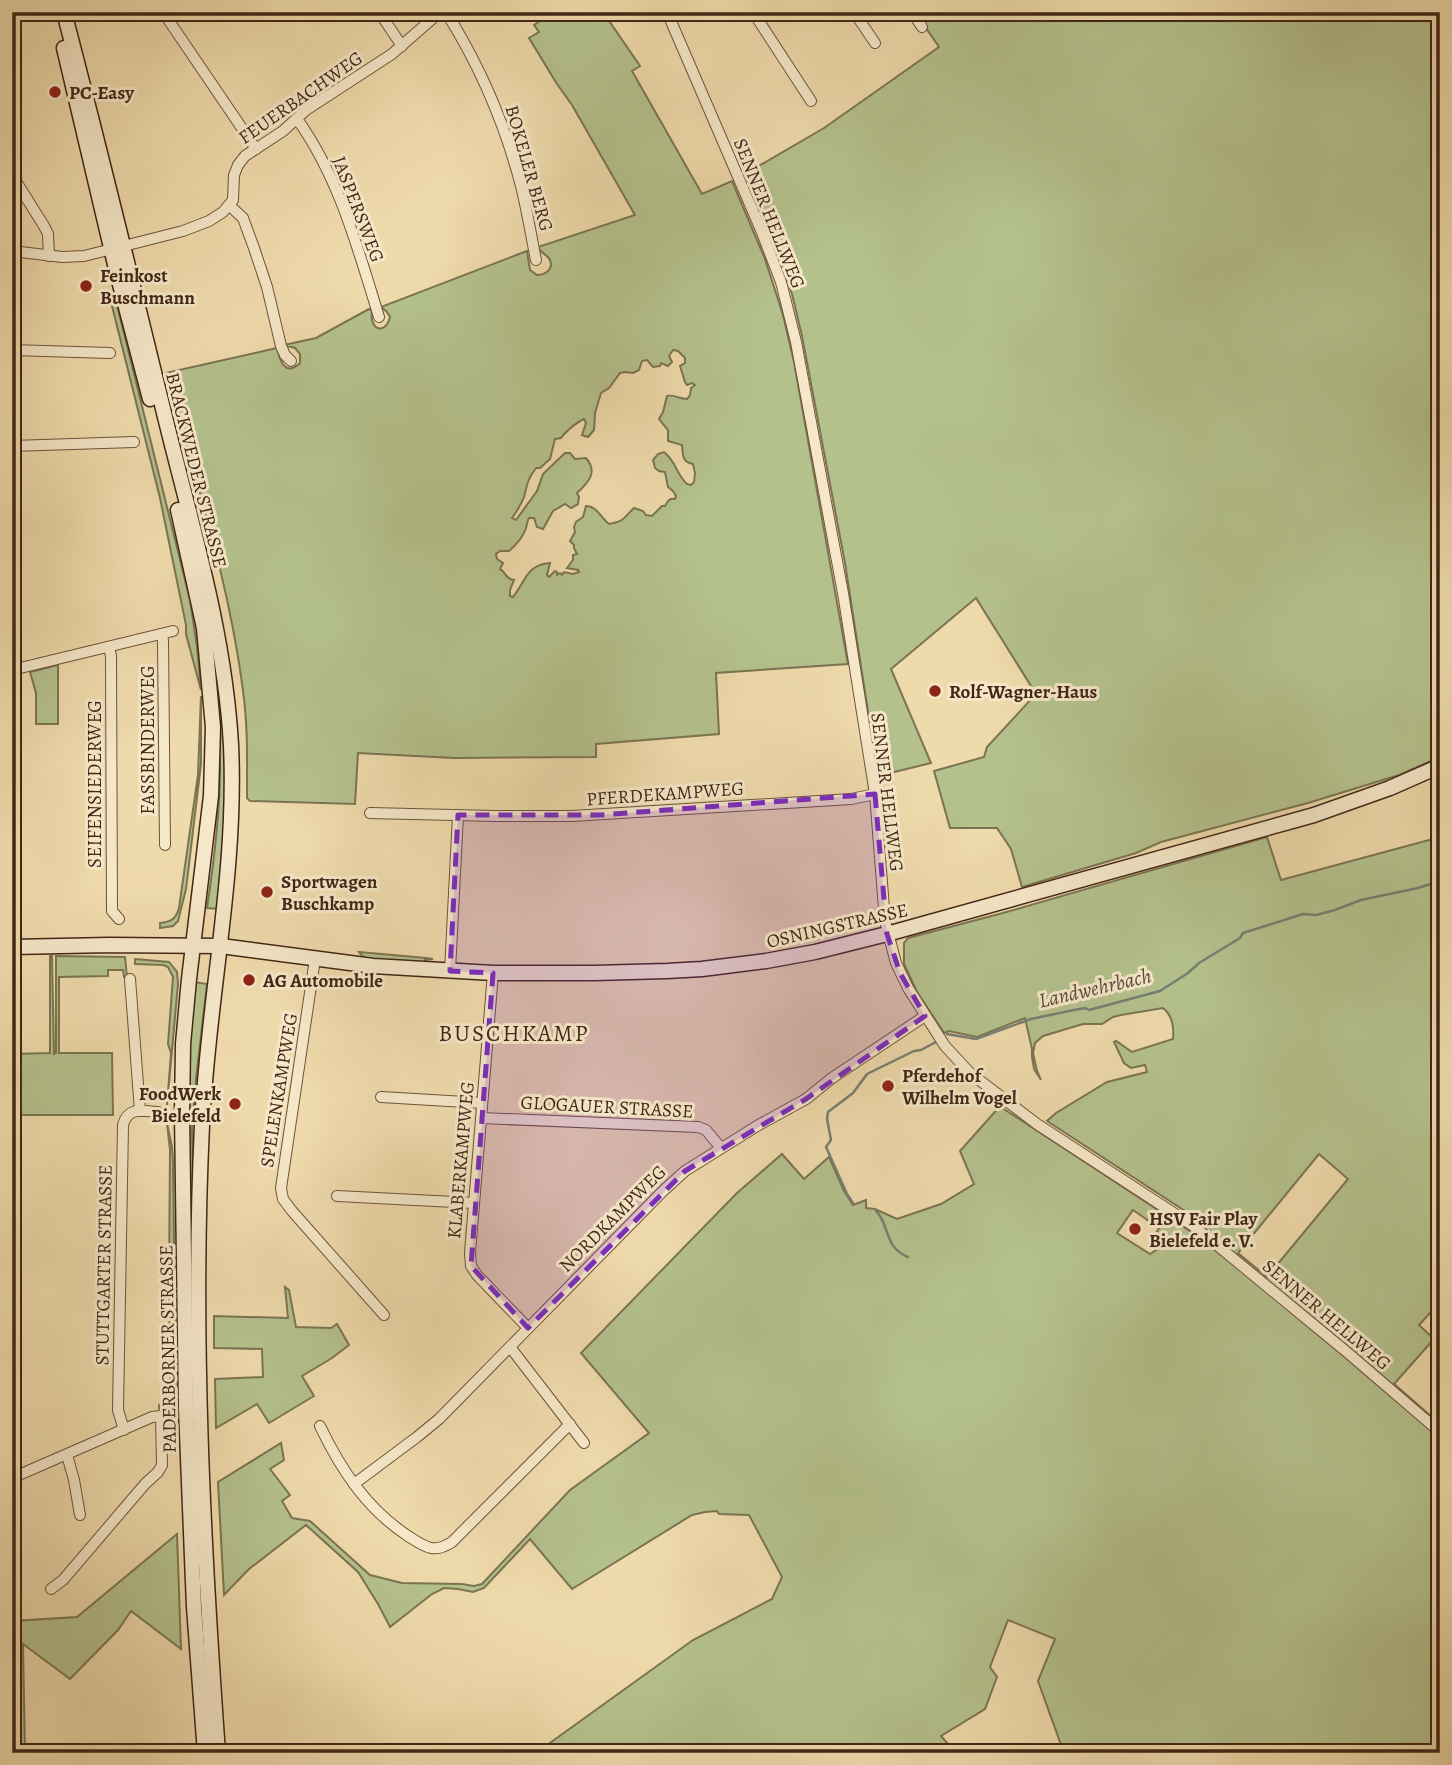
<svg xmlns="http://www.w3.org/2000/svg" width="1452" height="1765" font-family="Alegreya,serif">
<rect width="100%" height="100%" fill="#efdaab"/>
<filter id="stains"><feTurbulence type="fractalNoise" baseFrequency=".00286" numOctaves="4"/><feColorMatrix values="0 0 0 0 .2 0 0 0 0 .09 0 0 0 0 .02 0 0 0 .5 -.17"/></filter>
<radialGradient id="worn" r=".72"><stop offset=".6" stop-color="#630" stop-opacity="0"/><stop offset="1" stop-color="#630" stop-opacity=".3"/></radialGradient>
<g fill="#b4c18d" stroke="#7b7452" stroke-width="2" fill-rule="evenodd">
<path d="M554,12H603L640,66L632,71L702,194L732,181L765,259L783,315L794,362L848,664L716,673L719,734L596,744V757L454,758L358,753L355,804L250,801L247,798C247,762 248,726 243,691C229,581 195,478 166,373L277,348C280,361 285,377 300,363V354L295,348L284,345L316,338L369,309L372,311C369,331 386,335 390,317L387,312L381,307L527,251L530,270L537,275C544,275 554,270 550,260C547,254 541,254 538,247L635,215L572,105L557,84L529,38L539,32L534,25ZM673,350L678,351L685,358V363L680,366L685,382L687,385L692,383L695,385L691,388L690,395L687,399C679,399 674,394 667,396L663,412L659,419L668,430V441L682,445C683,455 682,462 693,464L695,473L694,482L691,485L687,484C676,474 676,461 664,452L658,454L653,460L655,468L659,471L665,472L668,487L673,491L676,496L675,499C669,498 668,501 665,506H662L652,516L646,515L643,511L634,508C623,518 626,521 609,524C601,518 597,506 586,506L583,517L576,522L574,527L575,532L570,541L574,545V548L577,554L573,555V560L567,568L578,570L579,572L573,574L564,572L562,575L560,573L557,575V572L555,571L549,577L547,575L550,563C526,565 526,581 513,597L510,596V590L514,580C506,580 506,572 500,569L503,563L497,559L496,554L500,551H509C516,545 523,537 526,528C527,525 527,521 529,518H534L537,527L543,529L553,511L565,504L571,508L578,504L579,497L577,493C589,482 598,472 586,458L575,459L570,453H565L543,474L537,491L516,520L512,518C517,511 521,505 524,497C527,485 528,478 536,468H540L550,459L555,439L561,438C565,432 577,422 584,419L586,423L582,435L588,437L594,430L595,413L601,393L609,388L620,373L625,372L633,373L639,370L642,361L647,360L653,367L660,366L661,363L668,366L672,362L669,356Z"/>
<path d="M915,12H1440V757L1399,775L1308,803L1161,842L1136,853L1022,887L1011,849L997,828H950L934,771L984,757L987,747L1036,694L976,598L891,669L931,763L878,776L845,563L802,336L792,294L778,253L745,174L824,128L939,47Z"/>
<path d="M114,293L190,600L197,647L201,690L186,634V625L160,498L109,294Z"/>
<path d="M209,634C213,653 218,672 221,692C231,762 224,838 220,909L207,908C214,862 220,815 220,768C219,723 214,678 209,634Z"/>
<path d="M58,665V724H36V693L30,672Z"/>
<path d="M201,696V764L186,889L178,921L173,926L160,928V923C171,922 176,919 179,908L198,775Z"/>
<path d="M1267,837L1281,880L1440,837V1302L1419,1325L1434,1339L1394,1384L1440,1424V1753H1064L1038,1681L1055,1639L1008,1620L990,1667L997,1677L985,1709L941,1736L956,1753H536L693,1640L772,1599L782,1577L749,1515L719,1514L717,1511L705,1512L692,1515L572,1589L530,1539L484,1588L473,1592L458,1589L444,1588L432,1594L390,1627L378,1604L358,1572L306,1525L249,1569L224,1595L218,1482L281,1443L284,1460L270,1469L290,1495L282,1501L292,1518L310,1521L370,1575L402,1583L462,1584L474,1586L482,1584L570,1490L649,1433L581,1353L737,1193L782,1154L804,1179L829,1157L844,1191L853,1205L866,1200V1208L875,1209L897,1219L941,1204L974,1184L960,1151L1001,1105L1004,1109L1190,1231L1195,1227L1188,1213L1047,1121L1056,1113L1107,1082L1147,1072L1145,1065L1131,1068L1124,1063L1114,1042L1116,1041L1132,1052L1173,1039C1174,1028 1172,1015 1163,1008L1121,1015L1113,1017L1102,1024H1083L1043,1036L1035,1043L1033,1053L1037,1071L1041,1080L1034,1069L1032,1057V1049L1025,1018L977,1037L949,1031L944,1033L917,992L904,964V943L908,938L1003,913ZM1319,1154L1348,1179L1267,1277L1238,1253ZM1133,1210L1159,1228L1149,1244L1156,1250L1150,1254L1117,1233Z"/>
<path d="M359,952L426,958L433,959L425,960L424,964L364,958Z"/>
<path d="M50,956H52L54,1054L56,1053V956L125,957L127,977H124L123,970H108V976L59,977V1053H112L113,1115H12V1054L50,1053Z"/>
<path d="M135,959L169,962L177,972L178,984L167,1105L171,1053L168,1044L173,977L168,967L163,965L135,964Z"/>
<path d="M194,982L207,984L196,1079L192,1130L206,1658L203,1669L191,1377L188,1040Z"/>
<path d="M167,1123L172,1147L173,1162L176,1408L159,1409V1405L171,1400L169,1284L170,1150Z"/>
<path d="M285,1287L289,1290L296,1327L331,1328L337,1324L349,1345L332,1358L302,1376L314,1396L269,1423L257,1404L216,1428L215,1379L263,1377L262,1349L214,1348V1316L288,1318Z"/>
<path d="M177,1534L181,1649L131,1611L118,1630L70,1679L23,1644L25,1753H12V1621L77,1617Z"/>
</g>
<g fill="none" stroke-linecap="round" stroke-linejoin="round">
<g stroke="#777f71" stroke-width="2.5">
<path d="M947,1034L976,1039L1031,1019L1074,1010L1085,1008L1089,1010L1160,991L1188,973L1199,963L1240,938L1243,933L1303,914L1316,915L1335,910L1361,900L1418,888L1440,881"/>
<path d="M853,1203L847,1194L826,1147L831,1140L827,1119L828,1112L853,1093L867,1074L914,1051L921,1050L936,1042"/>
<path d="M876,1211C890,1224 883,1247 908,1257"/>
</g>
<g stroke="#6d533b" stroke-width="12">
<g id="minor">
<path d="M163,12L256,149"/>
<path d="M379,12L402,46"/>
<path d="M446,12C480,66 505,124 521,186C527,210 531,235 536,260"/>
<path d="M667,12L761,230L781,282L796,342L843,593L875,794L885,921L896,963L908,988L945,1046L970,1073L1037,1124L1195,1227L1348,1353L1440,1432"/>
<path d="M753,12L811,101"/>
<path d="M854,12L875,43"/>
<path d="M912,12L922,27"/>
<path d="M297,119C339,177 358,249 379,317"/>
<path d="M12,175L44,226L48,234L49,256"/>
<path d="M230,206L243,218L254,248L267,287L281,346L285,355L291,361"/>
<path d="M12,251L62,257L84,256L183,231L209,221L223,212L233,200L234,175L238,165L245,156L283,131L306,110L392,54L440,12"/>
<path d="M12,350L110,353"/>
<path d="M12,446L134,442"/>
<path d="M162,634L163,641L165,845"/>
<path d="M109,647L111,656L112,911L119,919"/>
<path d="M12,670L173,631"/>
<path d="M370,813L495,816H572L851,799L875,794"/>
<path d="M315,959L281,1188L283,1199L292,1211L384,1315"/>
<path d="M450,971L458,815"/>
<path d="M493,973L470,1253L471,1266L477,1275L528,1328"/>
<path d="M130,979L140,1111"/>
<path d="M381,1097L482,1103"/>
<path d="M481,1118L698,1127L706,1130L721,1148"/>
<path d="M337,1196L474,1203"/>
<path d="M510,1347L584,1443"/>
<path d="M320,1426C341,1470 367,1509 408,1536C425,1547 434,1554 452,1542L570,1424"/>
<path d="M124,1430L118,1410L123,1125C128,1106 143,1111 158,1112"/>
<path d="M67,1455L74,1480L80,1515"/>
<path d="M12,1461L18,1476"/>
<path d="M12,1478L152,1417L161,1416L162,1465L158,1472L145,1484L63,1580L51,1589"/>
<path d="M354,1484L417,1437L439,1419L663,1191L685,1171L757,1126L806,1099L832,1078L925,1016"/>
</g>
</g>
<g stroke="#422616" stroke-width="17">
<g id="secondary">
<path d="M64,12C100,149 133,287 167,425C193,530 225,636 231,745C237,874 208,997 202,1125C192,1334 203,1544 218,1753"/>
<path d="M64,48L117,273L150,399"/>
<path d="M178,510L204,628L213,727L211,796L189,979L183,1044L182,1113L186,1408L194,1607L205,1753"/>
<path d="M12,947L109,945L221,946L373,966L493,973H594L667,971L702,969L766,961L815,952L887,934L1314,815L1390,788L1440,766"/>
</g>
</g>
<use href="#minor" stroke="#f5e7c8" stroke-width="10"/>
<use href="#secondary" stroke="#f5e7c8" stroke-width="14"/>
</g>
<path fill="#7b2cbf" fill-opacity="0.2" stroke="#7b2cbf" stroke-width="5" stroke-dasharray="14 9" stroke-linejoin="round" d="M875,794L887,934L900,973L925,1016L806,1099L685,1171L528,1328L471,1266L493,973L450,971L458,815H600Z"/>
<g fill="#8f2418" stroke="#f5e7c8" stroke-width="2.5">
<circle cx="55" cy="92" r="7"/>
<circle cx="86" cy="286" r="7"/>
<circle cx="935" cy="691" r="7"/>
<circle cx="267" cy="892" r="7"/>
<circle cx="249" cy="980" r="7"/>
<circle cx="888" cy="1086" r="7"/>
<circle cx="235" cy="1104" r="7"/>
<circle cx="1135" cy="1229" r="7"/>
</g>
<g text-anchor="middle" stroke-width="6" stroke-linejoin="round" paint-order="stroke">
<g font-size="19" font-weight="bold" fill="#422616" stroke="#f5e7c8" text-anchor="start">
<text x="69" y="99">PC-Easy</text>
<text x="100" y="282">Feinkost<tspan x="100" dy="22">Buschmann</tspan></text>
<text x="949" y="698">Rolf-Wagner-Haus</text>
<text x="281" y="888">Sportwagen<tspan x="281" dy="22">Buschkamp</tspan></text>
<text x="263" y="987">AG Automobile</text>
<text x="902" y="1082">Pferdehof<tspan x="902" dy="22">Wilhelm Vogel</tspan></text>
<text x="221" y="1100" text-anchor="end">FoodWerk<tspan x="221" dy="22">Bielefeld</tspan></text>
<text x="1149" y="1225">HSV Fair Play<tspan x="1149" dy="22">Bielefeld e. V.</tspan></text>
</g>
<g font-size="19" fill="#422616" stroke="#f5e7c8">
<text transform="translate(300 97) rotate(-35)" y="7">FEUERBACHWEG</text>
<text transform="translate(530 168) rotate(74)" y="7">BOKELER BERG</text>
<text transform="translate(359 209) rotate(69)" y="7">JASPERSWEG</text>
<text transform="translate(770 213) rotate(68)" y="7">SENNER HELLWEG</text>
<text transform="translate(197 470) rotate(76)" y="7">BRACKWEDER STRASSE</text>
<text transform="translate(147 740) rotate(-90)" y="7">FASSBINDERWEG</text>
<text transform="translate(94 784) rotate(-90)" y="7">SEIFENSIEDERWEG</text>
<text transform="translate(888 792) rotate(83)" y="7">SENNER HELLWEG</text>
<text transform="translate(665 793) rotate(-4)" y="7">PFERDEKAMPWEG</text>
<text transform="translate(837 925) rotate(-13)" y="7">OSNINGSTRASSE</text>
<text transform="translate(278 1090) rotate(-81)" y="7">SPELENKAMPWEG</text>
<text transform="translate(607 1106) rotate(3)" y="7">GLOGAUER STRASSE</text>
<text transform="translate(460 1160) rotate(-85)" y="7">KLABERKAMPWEG</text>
<text transform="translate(612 1218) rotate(-45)" y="7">NORDKAMPWEG</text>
<text transform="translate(103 1265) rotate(-89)" y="7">STUTTGARTER STRASSE</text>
<text transform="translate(1327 1314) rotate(40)" y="7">SENNER HELLWEG</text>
<text transform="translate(167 1349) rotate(-91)" y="7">PADERBORNER STRASSE</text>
</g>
<g font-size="21" font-style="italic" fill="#584b3c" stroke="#f5e7c8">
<text transform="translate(1095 988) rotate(-13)" y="7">Landwehrbach</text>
</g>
<g font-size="23" letter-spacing="2" fill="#422616" stroke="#f5e7c8">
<text x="514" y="1041">BUSCHKAMP</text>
</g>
</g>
<rect width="1452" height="1765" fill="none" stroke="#efdaab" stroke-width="42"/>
<rect x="14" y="14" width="1424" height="1737" fill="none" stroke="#422616" stroke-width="3.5"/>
<rect x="21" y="21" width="1410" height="1723" fill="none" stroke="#422616" stroke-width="2"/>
<rect width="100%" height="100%" filter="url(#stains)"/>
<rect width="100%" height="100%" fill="url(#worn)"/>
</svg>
